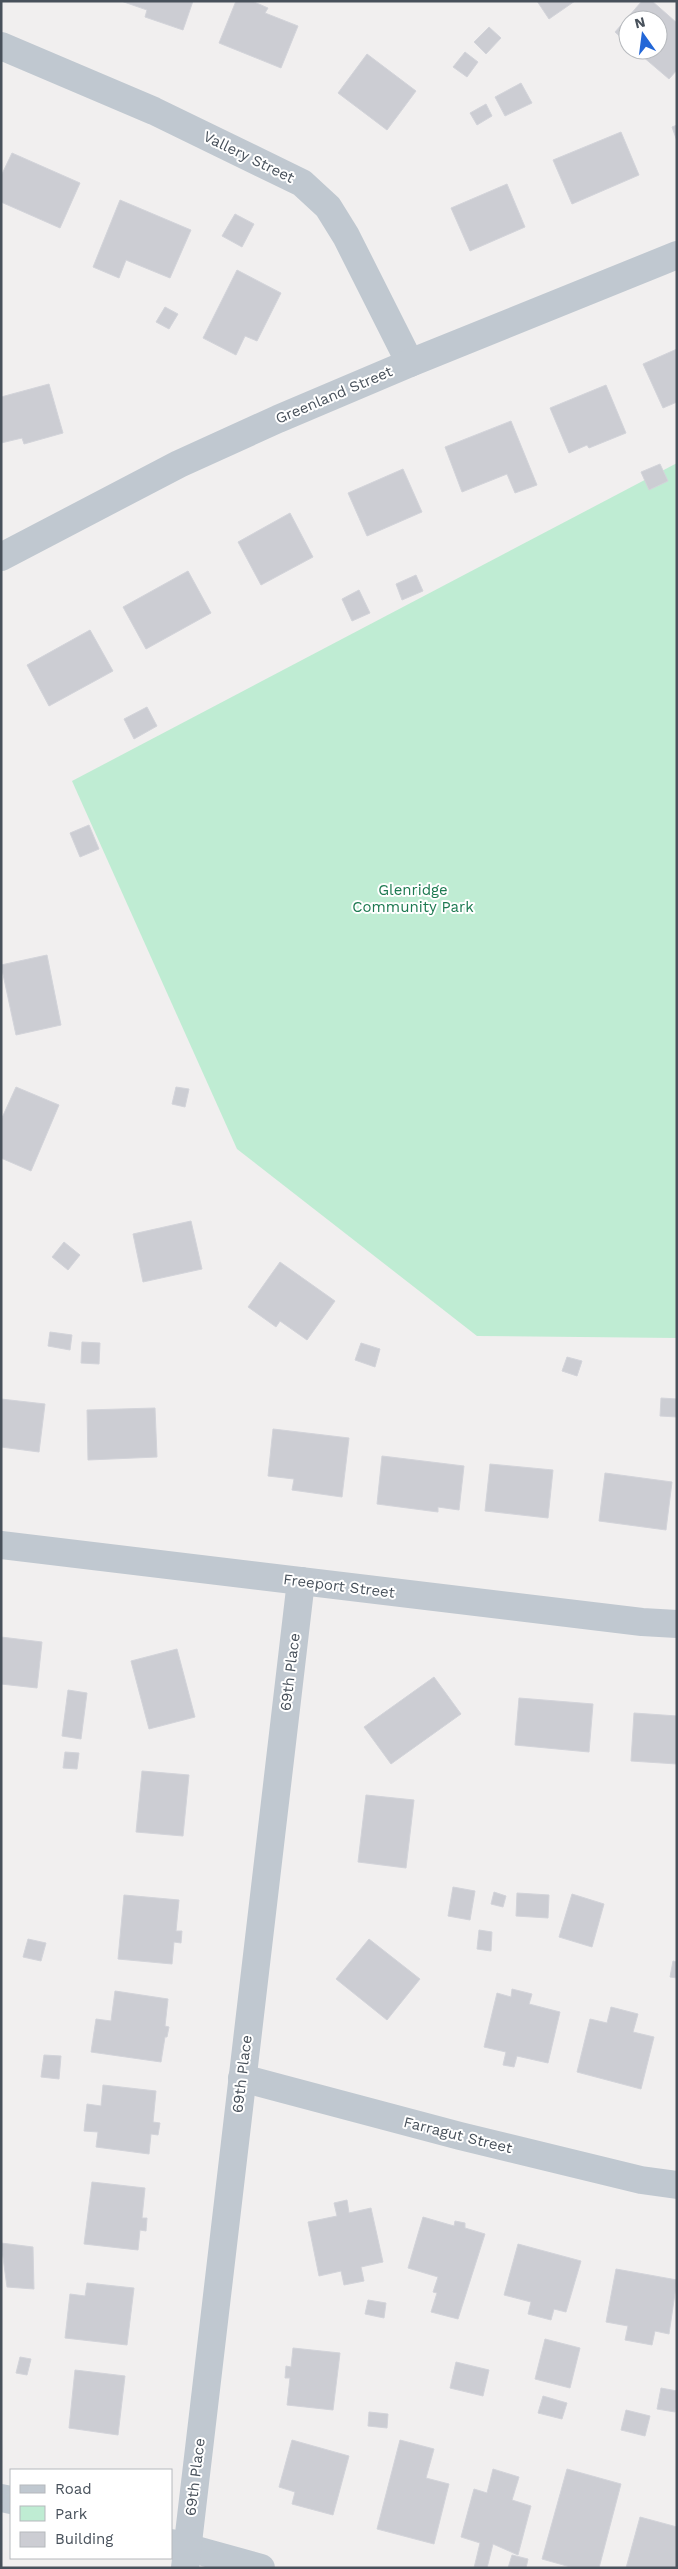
<svg xmlns="http://www.w3.org/2000/svg" width="678" height="2569" font-family="'Work Sans',sans-serif">
<rect width="100%" height="100%" fill="#f1efef"/>
<path fill="#bfecd3" d="M677,463V1338L477,1336L237,1149L72,781Z"/>
<g fill="#cccdd3" stroke="#d3d4da">
<path d="M121,1H193L183,30L145,17L147,10Z"/>
<path d="M236,1H252L268,8L265,13L298,26L281,68L219,43Z"/>
<path d="M537,1H575L549,19Z"/>
<path d="M642,1H652L677,23V70L669,79L635,50H658V20H628V44L615,32Z"/>
<path d="M489,27L501,38L486,54L474,42Z"/>
<path d="M465,52L478,62L467,77L453,67Z"/>
<path d="M367,54L416,91L387,130L338,93Z"/>
<path d="M521,83L532,103L505,116L495,97Z"/>
<path d="M486,104L492,116L477,125L470,113Z"/>
<path d="M677,125V141L672,127Z"/>
<path d="M621,132L639,175L572,204L553,160Z"/>
<path d="M12,153L80,183L60,228L1,202V176Z"/>
<path d="M507,184L525,227L470,251L451,208Z"/>
<path d="M120,200L191,230L170,278L126,260L119,278L93,267Z"/>
<path d="M235,214L254,224L242,247L222,236Z"/>
<path d="M237,270L281,293L257,341L245,336L236,355L203,338Z"/>
<path d="M165,307L178,314L169,329L156,322Z"/>
<path d="M677,349V402L663,408L643,364Z"/>
<path d="M49,384L63,433L24,444L22,438L1,443V397Z"/>
<path d="M606,385L626,433L589,448L587,445L569,453L550,408Z"/>
<path d="M511,421L537,485L515,493L507,474L462,492L445,447Z"/>
<path d="M660,464L668,481L649,490L641,472Z"/>
<path d="M403,469L422,512L367,536L348,493Z"/>
<path d="M290,513L313,557L261,585L238,542Z"/>
<path d="M188,571L211,613L146,649L123,607Z"/>
<path d="M416,575L423,591L402,600L396,584Z"/>
<path d="M359,590L370,613L352,621L342,599Z"/>
<path d="M90,630L113,671L49,706L27,665Z"/>
<path d="M147,707L157,726L134,739L124,719Z"/>
<path d="M89,825L99,849L80,857L70,833Z"/>
<path d="M47,955L61,1025L16,1035L1,965Z"/>
<path d="M16,1087L59,1105L31,1171L1,1158V1120Z"/>
<path d="M176,1087L189,1089L185,1107L172,1104Z"/>
<path d="M191,1221L202,1269L143,1282L133,1234Z"/>
<path d="M64,1242L80,1255L68,1270L52,1257Z"/>
<path d="M280,1262L335,1301L307,1340L280,1321L276,1327L248,1307Z"/>
<path d="M50,1332L72,1335L70,1350L48,1346Z"/>
<path d="M82,1342L100,1343L99,1364L81,1363Z"/>
<path d="M361,1343L380,1349L375,1367L355,1360Z"/>
<path d="M567,1357L582,1361L577,1376L562,1371Z"/>
<path d="M661,1398L677,1399V1417L660,1416Z"/>
<path d="M1,1399L45,1404L39,1452L1,1447Z"/>
<path d="M155,1408L157,1457L88,1460L87,1410Z"/>
<path d="M273,1429L349,1438L342,1497L292,1490L294,1479L268,1476Z"/>
<path d="M382,1456L464,1466L459,1510L438,1507V1512L377,1504Z"/>
<path d="M490,1464L553,1470L548,1518L485,1511Z"/>
<path d="M605,1473L672,1482L666,1530L599,1521Z"/>
<path d="M1,1637L42,1642L37,1688L1,1684Z"/>
<path d="M177,1649L195,1717L149,1729L131,1661Z"/>
<path d="M434,1677L461,1714L391,1764L364,1727Z"/>
<path d="M68,1690L87,1693L81,1739L62,1736Z"/>
<path d="M519,1698L593,1704L589,1752L515,1745Z"/>
<path d="M634,1713L677,1716V1764L631,1761Z"/>
<path d="M65,1752L79,1753L77,1769L63,1768Z"/>
<path d="M142,1771L189,1775L183,1836L136,1832Z"/>
<path d="M366,1795L414,1800L406,1868L358,1862Z"/>
<path d="M453,1887L475,1891L470,1920L448,1916Z"/>
<path d="M494,1892L506,1896L503,1907L491,1904Z"/>
<path d="M517,1893L549,1895L548,1918L516,1916Z"/>
<path d="M572,1894L604,1904L592,1947L559,1937Z"/>
<path d="M124,1895L179,1900L176,1931H182L181,1943L174,1942L172,1964L118,1959Z"/>
<path d="M479,1930L492,1932L491,1951L477,1949Z"/>
<path d="M28,1939L46,1943L41,1961L23,1957Z"/>
<path d="M369,1939L420,1979L387,2020L336,1979Z"/>
<path d="M673,1961L677,1962V1978L670,1977Z"/>
<path d="M512,1989L532,1994L529,2004L560,2012L548,2063L517,2056L514,2067L503,2065L506,2052L484,2047L497,1993L511,1997Z"/>
<path d="M115,1991L168,1999L165,2026L169,2027L167,2037H165L161,2062L91,2052L96,2019L111,2021Z"/>
<path d="M611,2007L638,2014L633,2032L654,2037L641,2089L577,2072L590,2019L607,2023Z"/>
<path d="M44,2055L61,2056L59,2079L41,2077Z"/>
<path d="M103,2085L156,2091L153,2122L160,2123L158,2135L151,2134L149,2154L96,2147L98,2132L84,2131L87,2104L101,2106Z"/>
<path d="M92,2182L145,2188L142,2218H147L146,2231L140,2230L138,2250L84,2244Z"/>
<path d="M347,2200L349,2213L371,2208L383,2262L361,2267L364,2281L344,2285L341,2271L319,2276L308,2222L337,2216L334,2203Z"/>
<path d="M423,2217L454,2226L455,2221L465,2223V2228L485,2234L458,2319L431,2312L437,2293L433,2292L438,2277L408,2268Z"/>
<path d="M1,2243L33,2247L34,2289L7,2287Z"/>
<path d="M518,2244L581,2261L566,2312L554,2309L551,2320L528,2314L531,2302L504,2295Z"/>
<path d="M616,2269L677,2280L669,2334L655,2331L652,2345L625,2340L628,2326L606,2322Z"/>
<path d="M87,2283L134,2288L127,2345L65,2338L70,2294L85,2296Z"/>
<path d="M368,2300L386,2303L384,2318L365,2314Z"/>
<path d="M545,2339L580,2348L570,2388L535,2379Z"/>
<path d="M293,2348L340,2353L333,2410L287,2405L290,2378H285L286,2366L291,2367Z"/>
<path d="M20,2357L31,2359L27,2375L16,2373Z"/>
<path d="M456,2362L489,2370L483,2396L450,2388Z"/>
<path d="M75,2370L125,2376L118,2435L69,2428Z"/>
<path d="M661,2388L677,2391L675,2412L657,2409Z"/>
<path d="M543,2396L567,2403L562,2419L538,2413Z"/>
<path d="M626,2410L650,2416L645,2436L621,2430Z"/>
<path d="M369,2412L388,2414L387,2428L368,2426Z"/>
<path d="M292,2440L349,2456L333,2515L292,2504L295,2492L279,2487Z"/>
<path d="M400,2440L434,2449L426,2478L449,2484L434,2544L377,2529Z"/>
<path d="M493,2469L519,2477L512,2500L531,2506L518,2555L493,2544L487,2568H474L480,2543L461,2537L474,2489L487,2493Z"/>
<path d="M567,2469L621,2484L599,2568H574L542,2559Z"/>
<path d="M640,2517L677,2527V2568H626Z"/>
<path d="M512,2555L528,2559L526,2568H508Z"/>
</g>
<g fill="none" stroke-linecap="round" stroke-linejoin="round">
<g stroke="#c0c8d0" stroke-width="28">
<path d="M1,46L154,111L302,183L328,207L346,236L410,363"/>
<path d="M1,557L179,464L278,419L410,363L677,255"/>
<path d="M1,1545L642,1622L677,1624"/>
<path d="M242,2078L460,2136L641,2180L677,2185"/>
<path d="M1,2498L11,2500"/>
<path d="M171,2543L261,2568"/>
<path d="M185,2568L301,1581"/>
</g>
</g>
<g text-anchor="middle" stroke-width="4" stroke-linejoin="round" paint-order="stroke">
<g font-size="15" fill="#48515b" stroke="#fff">
<text transform="translate(249 157) rotate(26)" y="5">Vallery Street</text>
<text transform="translate(334 395) rotate(-23)" y="5">Greenland Street</text>
<text transform="translate(339 1586) rotate(7)" y="5">Freeport Street</text>
<text transform="translate(290 1672) rotate(-83)" y="5">69th Place</text>
<text transform="translate(242 2074) rotate(-83)" y="5">69th Place</text>
<text transform="translate(458 2135) rotate(14)" y="5">Farragut Street</text>
<text transform="translate(195 2477) rotate(-83)" y="5">69th Place</text>
</g>
<g font-size="15" fill="#1c7950" stroke="#fff">
<text x="413" y="895">Glenridge<tspan x="413" dy="17">Community Park</tspan></text>
</g>
</g>
<rect width="678" height="2569" fill="none" stroke="#48515b" stroke-width="5"/>
<rect x="10" y="2469" width="162" height="90" fill="#ffffff" stroke="#b6b9bd"/>
<rect x="20" y="2485" width="25" height="8" fill="#c0c8d0" stroke="#b6b9bd"/>
<text x="55" y="2494" font-size="15" fill="#48515b">Road</text>
<rect x="20" y="2506" width="25" height="15" fill="#bfecd3" stroke="#b6b9bd"/>
<text x="55" y="2519" font-size="15" fill="#48515b">Park</text>
<rect x="20" y="2532" width="25" height="15" fill="#cccdd3" stroke="#b6b9bd"/>
<text x="55" y="2544" font-size="15" fill="#48515b">Building</text>
<g transform="translate(643 35) rotate(346)"><circle r="24" fill="#ffffff" stroke="#b6b9bd"/>
<path d="M0-4L9 19L0 12L-9 19Z" fill="#2367d7"/>
<text y="-8" font-size="14" font-weight="bold" text-anchor="middle" fill="#48515b">N</text>
</g>
</svg>
